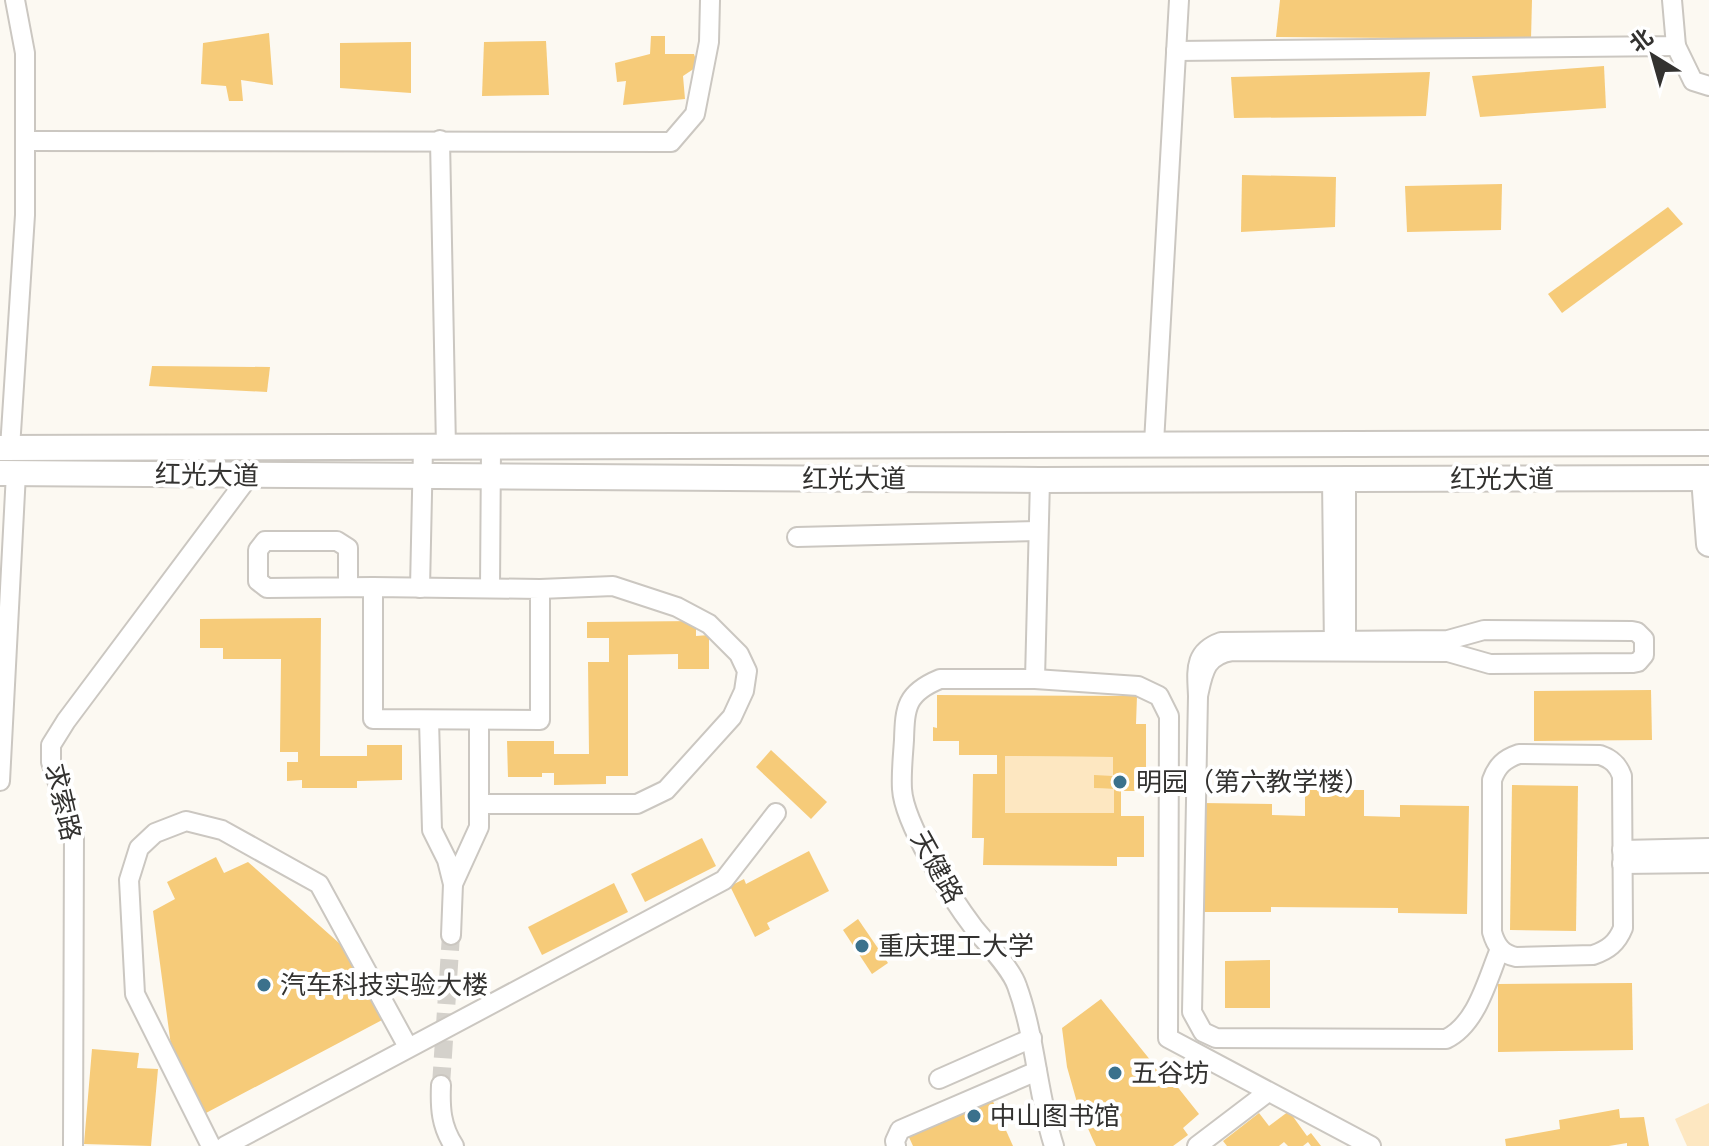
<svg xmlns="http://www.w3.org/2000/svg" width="1709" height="1146" font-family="'Times New Roman','Noto Sans SC',serif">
<rect width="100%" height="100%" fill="#fcf9f2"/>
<g fill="#fde7c1">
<path d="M1005,756L1113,757V776H1094V788L1114,789V813H1005Z"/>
<path d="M1709,1103V1146H1687L1675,1119Z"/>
</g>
<g fill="#f6cb79" fill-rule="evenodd">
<path d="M1280,0H1532L1531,39L1276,37Z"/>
<path d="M269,33L273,85L241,80L243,101H229L226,86L201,84L203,43Z"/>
<path d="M651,36H665V54H694L698,66L683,76L685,99L623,105L626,81L617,82L615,63L650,54Z"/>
<path d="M546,41L549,95L482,96L484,42Z"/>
<path d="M411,42V93L340,88V43Z"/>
<path d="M1604,66L1606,108L1480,117L1472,76Z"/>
<path d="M1430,72L1426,116L1234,118L1231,77Z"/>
<path d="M1242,175L1336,177L1335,227L1241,232Z"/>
<path d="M1502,184L1501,230L1407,232L1405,186Z"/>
<path d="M1668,207L1683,224L1562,313L1548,294Z"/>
<path d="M152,366L270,367L267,392L149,386Z"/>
<path d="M321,618L320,756H367V745H402V780L357,781V788H302V780L287,781V762H298V752H280L281,659H223V648H200V619Z"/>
<path d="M696,621V636L709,635V669H678V654L628,655V776H606V784L554,785V773H542V777H508L507,741H554V754H589L588,662H609V638H587V622Z"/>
<path d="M1651,690L1652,740L1534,741V691Z"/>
<path d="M937,695L1137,696L1136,724H1146V791H1121V816H1144V857H1117V866L983,865L984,838H972L973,774H997V755H959V741H933V727L937,728ZM1005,756L1113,757V776L1094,775V788L1114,789V813H1005Z"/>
<path d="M771,750L827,802L811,819L756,767Z"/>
<path d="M1512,785L1578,786L1576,931L1510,930Z"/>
<path d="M1305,790H1364V816L1400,817V805L1469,806L1467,914L1398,913V908L1271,907V912H1202L1203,803L1272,804V815L1305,816Z"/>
<path d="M702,838L716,866L645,902L631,874Z"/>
<path d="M809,851L829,891L767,923L770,929L755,937L730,886L744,879L746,884Z"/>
<path d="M216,857L224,873L248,862L348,951L384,1019L206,1113L171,1046L153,911L175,899L167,882Z"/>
<path d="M614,883L628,912L542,955L528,927Z"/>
<path d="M858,919L888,963L872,974L843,930Z"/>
<path d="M1270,960V1008H1225V961Z"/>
<path d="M1632,983L1633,1050L1498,1052V984Z"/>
<path d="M1101,999L1168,1082L1172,1080L1199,1114L1183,1128L1188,1135L1173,1146H1096L1094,1142L1078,1106L1067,1067L1062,1028Z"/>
<path d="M92,1049L139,1053L137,1068L158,1069L151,1146L84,1144Z"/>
<path d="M991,1097L1013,1146H913L908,1135Z"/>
<path d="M1619,1109L1620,1118L1644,1117L1649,1146H1627V1143L1609,1146H1506L1505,1139L1560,1129L1559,1120Z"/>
<path d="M1289,1111L1307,1136L1311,1133L1321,1146H1311L1308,1142L1303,1146H1288L1284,1142L1279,1146H1227L1223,1141L1259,1113L1269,1126Z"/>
</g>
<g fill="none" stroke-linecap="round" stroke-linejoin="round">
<path stroke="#d4d1cb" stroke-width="18" stroke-dasharray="18 9" stroke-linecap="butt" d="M441,1085L451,935"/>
<g stroke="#cbc7c1" stroke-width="22">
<g id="minor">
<path d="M1676,46L1693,81L1709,86"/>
<path d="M1176,51L1676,46L1672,0"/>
<path d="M440,140L446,448"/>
<path d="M25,141L671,142L695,114L709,42L710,0"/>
<path d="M1154,443L1179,0"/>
<path d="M10,448L25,215V53L15,0"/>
<path d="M1332,479L1334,649"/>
<path d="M1346,479V649"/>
<path d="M797,537L1038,531"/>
<path d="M348,587V548L337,541H265L258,550V581L267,588L373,587L540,589V720L373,719V587"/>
<path d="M420,588L423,448"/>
<path d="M490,588L491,448"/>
<path d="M1484,630L1632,631L1637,632L1644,639V655L1638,662L1633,663L1490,664L1448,652L1232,651C1205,655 1203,673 1198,696C1197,671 1193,652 1221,642L1448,640Z"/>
<path d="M1035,679L1040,480"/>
<path d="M1198,696L1192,1012L1203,1032L1216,1038L1446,1039C1477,1024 1487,980 1500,949"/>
<path d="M429,720L432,830L447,860L453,884L479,827V720"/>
<path d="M1519,754L1600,755C1612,759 1618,765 1622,776L1623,928C1617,943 1608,950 1593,955L1516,957C1502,954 1496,946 1492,932V780C1497,766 1504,759 1519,754Z"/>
<path d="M0,781L16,473"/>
<path d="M479,804H637L666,790L732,717L744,691L747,671L739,654L709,624L677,607L613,586L540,589"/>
<path d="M1622,850L1709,848"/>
<path d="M1622,864L1709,863"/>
<path d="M451,935L453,884"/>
<path d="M939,1079L1032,1038"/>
<path d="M441,1085C440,1108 441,1126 454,1146"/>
<path d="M73,1146L74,832L51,762V745L66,721L250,475"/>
<path d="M211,1146L135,994L129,880L139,848L155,833L186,821L222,830L319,884L408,1047"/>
<path d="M225,1146L724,880L776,813"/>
<path d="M896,1146L895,1141L900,1130L1037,1071"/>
<path d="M1054,1146C1037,1094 1036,1038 1017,986C1011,968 987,944 974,928C952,899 904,824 902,789C901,773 903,756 904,740C905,707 906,693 940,679H1035L1138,686L1159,696L1169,716L1168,1038L1371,1146"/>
<path d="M1197,1146L1268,1092"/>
</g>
</g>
<g stroke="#cbc7c1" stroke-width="28">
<g id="major">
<path d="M0,448L1709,443"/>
<path d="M0,473L1040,480L1709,478"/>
<path d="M1704,478L1709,544"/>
</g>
</g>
<use href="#minor" stroke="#fff" stroke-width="18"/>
<use href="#major" stroke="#fff" stroke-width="24"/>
</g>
<g fill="#3b718c" stroke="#fff" stroke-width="3">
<circle cx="1120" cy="782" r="8"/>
<circle cx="862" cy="946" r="8"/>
<circle cx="264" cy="985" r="8"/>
<circle cx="1115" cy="1073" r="8"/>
<circle cx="974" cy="1116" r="8"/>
</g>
<g text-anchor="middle" stroke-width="8" stroke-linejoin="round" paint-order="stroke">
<g font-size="26" fill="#333230" stroke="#fff">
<text transform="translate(207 475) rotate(1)" y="9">红光大道</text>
<text x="854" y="488">红光大道</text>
<text x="1502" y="488">红光大道</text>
<text transform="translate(63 802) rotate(77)" y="9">求索路</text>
<text transform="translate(937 867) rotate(61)" y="9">天健路</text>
</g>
<g font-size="26" fill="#333230" stroke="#fff" text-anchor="start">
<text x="1136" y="791">明园（第六教学楼）</text>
<text x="878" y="955">重庆理工大学</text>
<text x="280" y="994">汽车科技实验大楼</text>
<text x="1131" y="1082">五谷坊</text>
<text x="990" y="1125">中山图书馆</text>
</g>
</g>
<g transform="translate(1653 56) rotate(323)" stroke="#ffffff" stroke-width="6" paint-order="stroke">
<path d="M0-6L14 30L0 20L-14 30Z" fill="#333230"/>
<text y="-12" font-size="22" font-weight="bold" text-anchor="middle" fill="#333230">北</text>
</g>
</svg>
